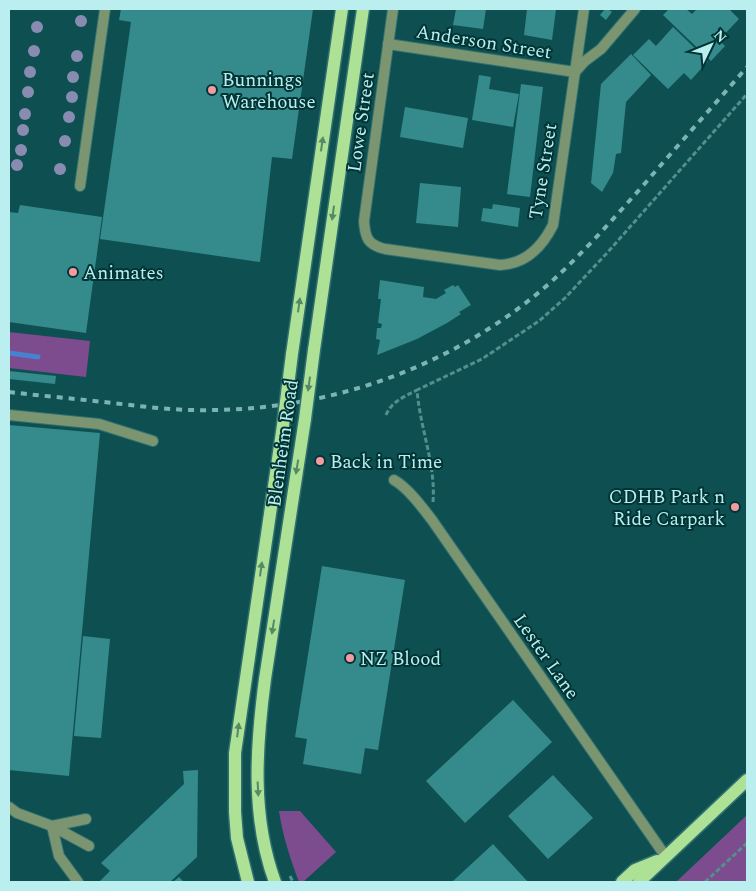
<svg xmlns="http://www.w3.org/2000/svg" width="756" height="891" font-family="Spectral,serif">
<rect width="100%" height="100%" fill="#0e5051"/>
<g fill="#7d4c8f">
<path d="M9,332L90,341L86,377L9,368Z"/>
<path d="M279,811H300L336,852L303,882H299C290,858 283,837 279,811Z"/>
<path d="M747,815V882H676Z"/>
</g>
<g fill="none" stroke-linecap="round" stroke-linejoin="round">
<path stroke="#4781cf" stroke-width="5" d="M9,353L38,357"/>
</g>
<g fill="#358a8b">
<path d="M121,9H313L292,159L272,157L260,262L100,239L131,22L119,20Z"/>
<path d="M456,9H486L483,29L453,25Z"/>
<path d="M527,9H556L552,40L524,35Z"/>
<path d="M605,9H608L612,12L606,20L600,15Z"/>
<path d="M669,9H686L692,14L697,9H729L739,19L719,40L725,46L711,61L663,15Z"/>
<path d="M673,27L708,61L691,80L684,73L668,89L633,55L649,39L656,46Z"/>
<path d="M631,54L651,75L626,102L621,153L616,154L613,173L602,192L591,183L601,84Z"/>
<path d="M479,75L491,77L489,89L519,94L513,127L472,120Z"/>
<path d="M521,84L543,87L530,197L507,194Z"/>
<path d="M405,107L468,118L463,148L400,137Z"/>
<path d="M420,183L461,187L458,227L416,223Z"/>
<path d="M493,204L520,208L518,227L481,221L483,208L492,209Z"/>
<path d="M20,205L102,217L86,333L9,322V212L18,213Z"/>
<path d="M380,280L424,287L423,297L436,299L446,293L444,290L453,285L455,287L458,285L471,305L459,312L461,314L447,323L417,339L377,355L380,340L376,339L377,328H381L382,324L378,323L381,299H378Z"/>
<path d="M9,371L56,376L55,384L9,379Z"/>
<path d="M9,425L100,433L69,776L9,770Z"/>
<path d="M322,566L405,580L378,750L365,748L361,774L303,764L307,739L295,737Z"/>
<path d="M83,636L110,639L101,738L74,736Z"/>
<path d="M513,700L552,742L465,823L426,781Z"/>
<path d="M198,770L197,857L170,882H99L110,871L101,863L184,784L183,771Z"/>
<path d="M553,775L593,818L548,859L508,816Z"/>
<path d="M493,844L528,882H452Z"/>
<path d="M179,877L184,882H173Z"/>
</g>
<g fill="none" stroke-linecap="round" stroke-linejoin="round">
<g stroke="#317070" stroke-width="12">
<g id="lane">
<path d="M80,186L105,9"/>
<path d="M9,415L99,424L153,441"/>
<path d="M9,807L17,813L52,826"/>
<path d="M86,819L52,826L89,846"/>
</g>
</g>
<g stroke="#317070" stroke-width="12">
<g id="street">
<path d="M393,9L364,221C365,238 368,245 385,249L500,265C525,264 542,247 553,225L584,9"/>
<path d="M388,44L575,72L585,61L601,49L635,9"/>
<path d="M394,480C408,488 422,507 432,520L666,857"/>
<path d="M52,826L59,856L78,882"/>
</g>
</g>
<g stroke="#317070" stroke-width="15">
<g id="primary">
<path d="M314,350L363,9"/>
<path d="M292,354L342,9"/>
<path d="M248,882L237,838L235,812V753L283,425"/>
<path d="M275,882C251,817 256,747 265,679L305,419"/>
<path d="M622,882L635,870L657,861"/>
<path d="M639,882L747,780"/>
</g>
</g>
<g stroke="#538f8f" stroke-width="3" stroke-dasharray="5 2.5" stroke-linecap="butt">
<path d="M386,415C392,401 404,397 417,390"/>
<path d="M433,502C436,465 420,428 417,390L482,359L539,321L565,298L607,253L747,94"/>
<path d="M290,876L293,882"/>
<path d="M705,882L747,843"/>
</g>
<use href="#lane" stroke="#7b9570" stroke-width="10"/>
<use href="#street" stroke="#7b9570" stroke-width="10"/>
<use href="#primary" stroke="#ade196" stroke-width="12"/>
<path stroke="#7cb4b5" stroke-width="4" stroke-dasharray="6 6" stroke-linecap="butt" d="M9,392C43,396 78,399 113,403C146,407 179,411 212,410C336,409 458,364 551,282C585,251 616,216 647,181C680,143 714,105 747,67"/>
<g stroke="#317070" stroke-width="15" stroke-linecap="butt">
<g id="primary-bridge">
<path d="M305,419L314,350"/>
<path d="M283,425L292,354"/>
</g>
</g>
<use href="#primary-bridge" stroke="#ade196" stroke-width="12"/>
</g>
<g fill="#888cb0">
<circle cx="81" cy="21" r="6"/>
<circle cx="37" cy="27" r="6"/>
<circle cx="34" cy="51" r="6"/>
<circle cx="77" cy="56" r="6"/>
<circle cx="30" cy="72" r="6"/>
<circle cx="73" cy="77" r="6"/>
<circle cx="28" cy="92" r="6"/>
<circle cx="72" cy="97" r="6"/>
<circle cx="25" cy="114" r="6"/>
<circle cx="69" cy="117" r="6"/>
<circle cx="23" cy="130" r="6"/>
<circle cx="65" cy="141" r="6"/>
<circle cx="21" cy="150" r="6"/>
<circle cx="17" cy="165" r="6"/>
<circle cx="60" cy="169" r="6"/>
</g>
<defs><path id="oneway-solid" d="M-6-.8H1V-3.2L6.5 0L1 3.2V.8H-6Z" transform="scale(1.25)"/></defs>
<g fill="#568a66">
<use href="#oneway-solid" transform="translate(322 144) rotate(-82)"/>
<use href="#oneway-solid" transform="translate(333 213) rotate(98)"/>
<use href="#oneway-solid" transform="translate(299 305) rotate(-82)"/>
<use href="#oneway-solid" transform="translate(309 384) rotate(98)"/>
<use href="#oneway-solid" transform="translate(297 467) rotate(99)"/>
<use href="#oneway-solid" transform="translate(261 569) rotate(-82)"/>
<use href="#oneway-solid" transform="translate(273 627) rotate(99)"/>
<use href="#oneway-solid" transform="translate(238 730) rotate(-83)"/>
<use href="#oneway-solid" transform="translate(258 789) rotate(87)"/>
</g>
<g fill="#f49b9f" stroke="#003435" stroke-width="2">
<circle cx="212" cy="90" r="5"/>
<circle cx="73" cy="272" r="5"/>
<circle cx="320" cy="461" r="5"/>
<circle cx="735" cy="507" r="5"/>
<circle cx="350" cy="658" r="5"/>
</g>
<g text-anchor="middle" stroke-width="4" stroke-linejoin="round" paint-order="stroke">
<g font-size="19" fill="#bee" stroke="#003435">
<text transform="translate(484 41) rotate(9)" y="7">Anderson Street</text>
<text transform="translate(360 122) rotate(-82)" y="7">Lowe Street</text>
<text transform="translate(542 171) rotate(-81)" y="7">Tyne Street</text>
<text transform="translate(282 443) rotate(-82)" y="7">Blenheim Road</text>
<text transform="translate(547 656) rotate(55)" y="7">Lester Lane</text>
</g>
<g font-size="19" fill="#bee" stroke="#003435" text-anchor="start">
<text x="222" y="86">Bunnings<tspan x="222" dy="22">Warehouse</tspan></text>
<text x="83" y="279">Animates</text>
<text x="330" y="468">Back in Time</text>
<text x="725" y="503" text-anchor="end">CDHB Park n<tspan x="725" dy="22">Ride Carpark</tspan></text>
<text x="360" y="665">NZ Blood</text>
</g>
</g>
<rect width="756" height="891" fill="none" stroke="#bbeeee" stroke-width="20"/>
<g transform="translate(711 45) rotate(47)" stroke="#003435" stroke-width="4" paint-order="stroke">
<path d="M0-4L9 19L0 12L-9 19Z" fill="#bbeeee"/>
<text y="-8" font-size="14" font-weight="bold" text-anchor="middle" fill="#bbeeee">N</text>
</g>
</svg>
